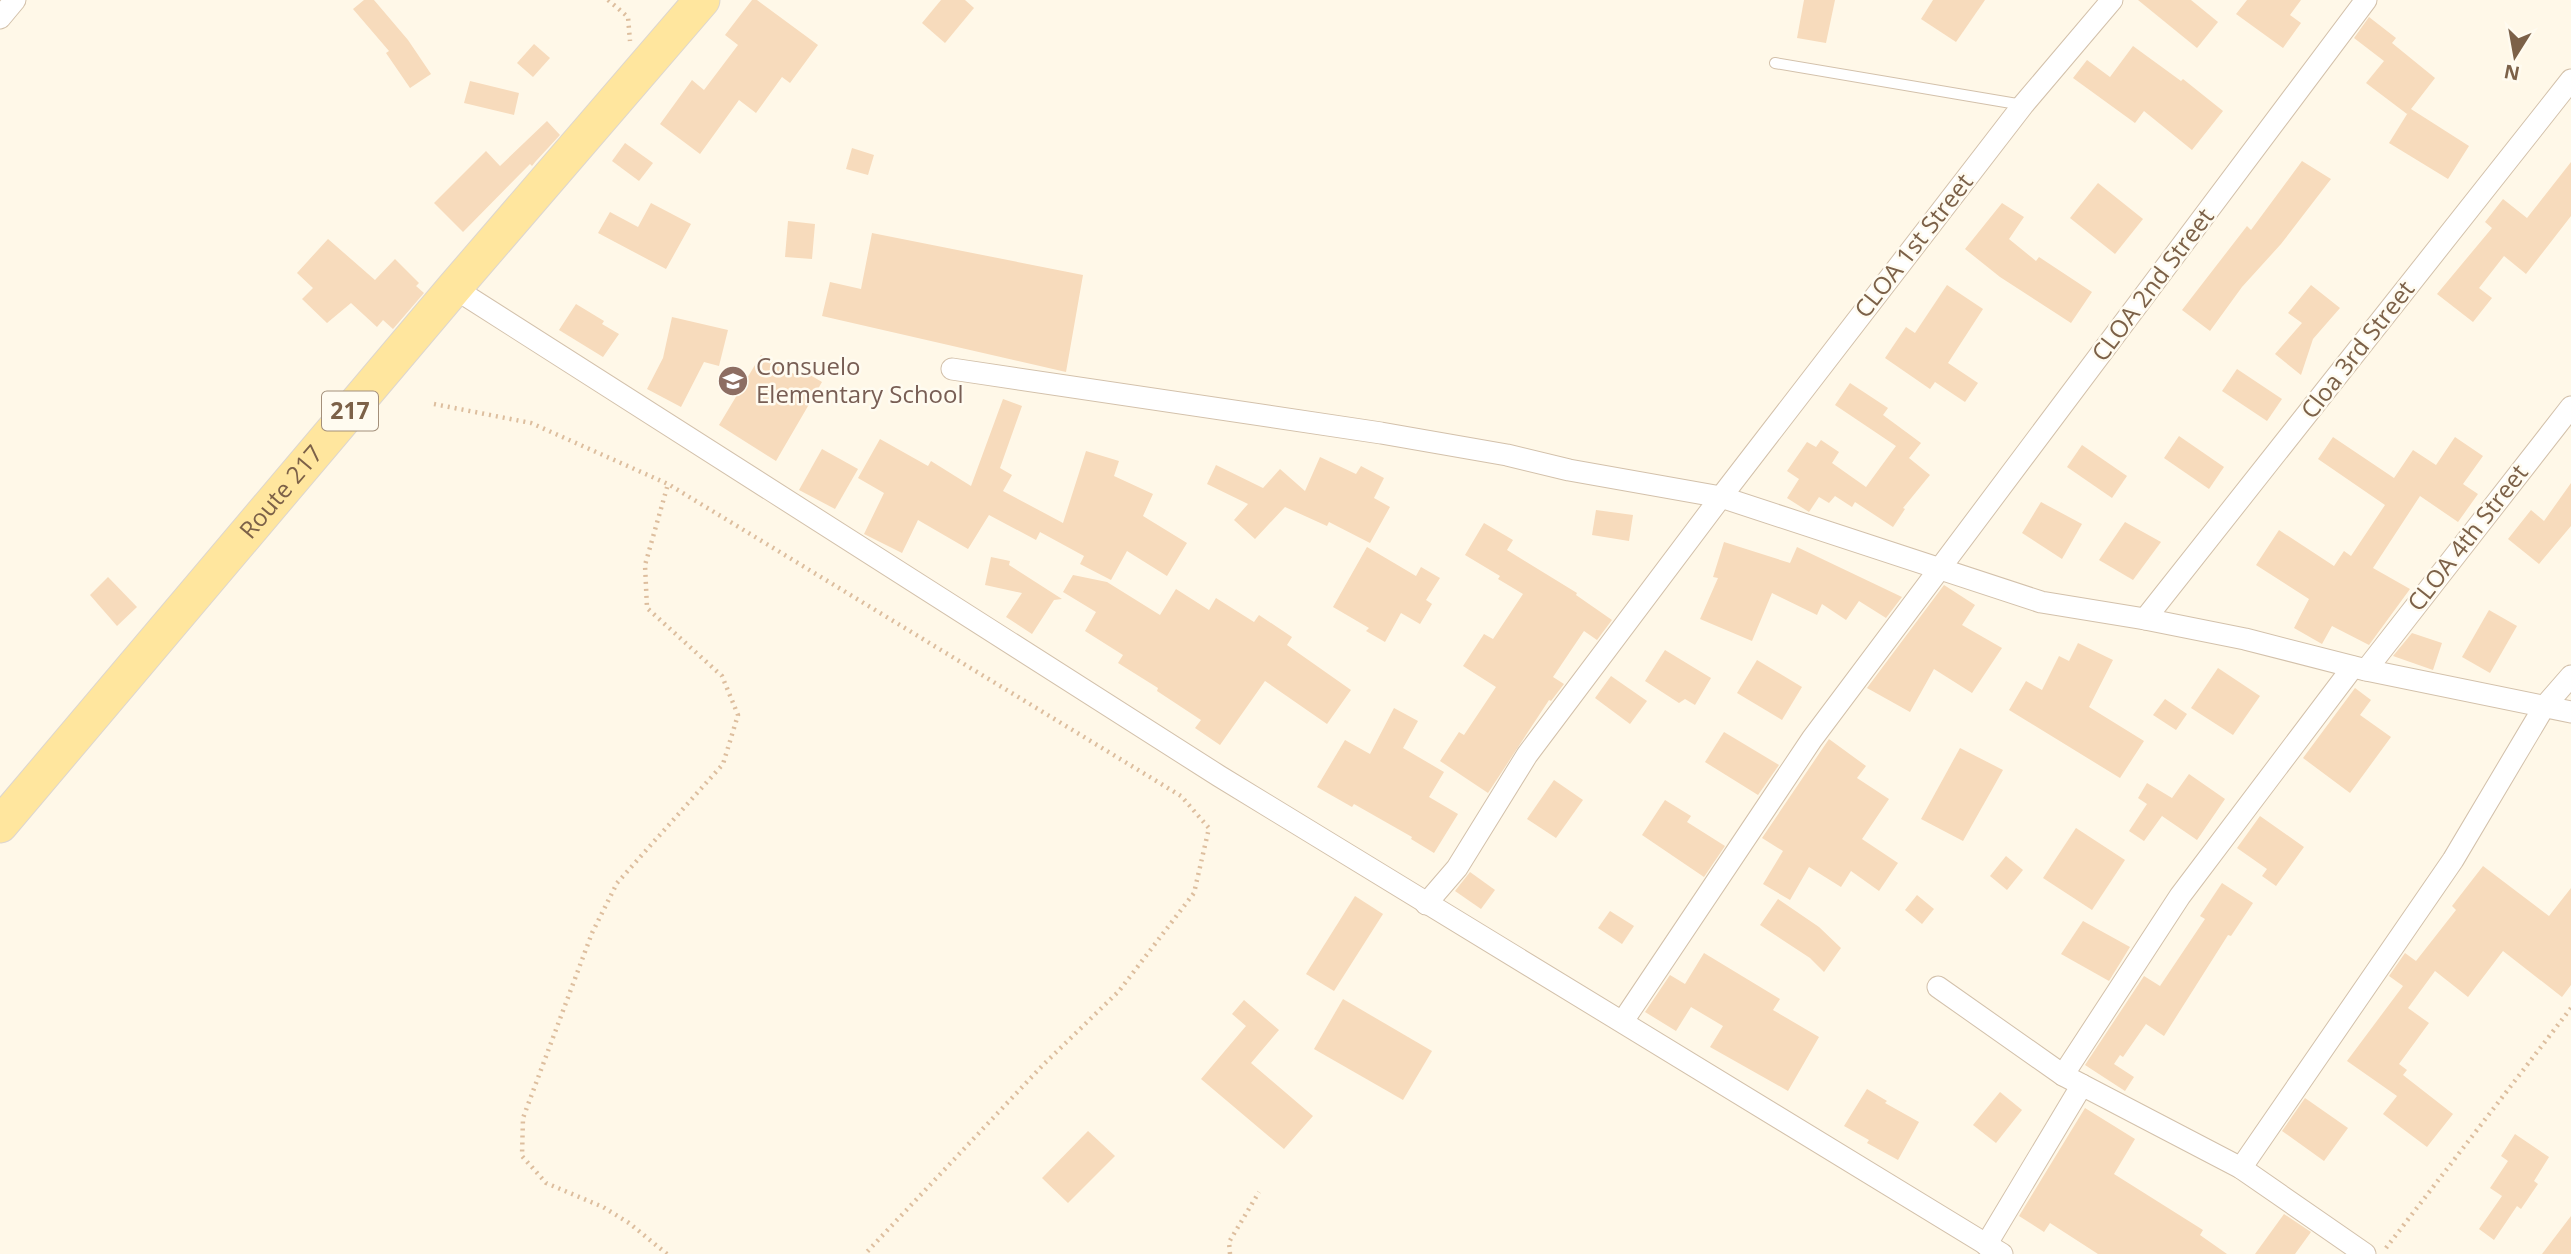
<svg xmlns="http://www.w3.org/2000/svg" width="2571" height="1254" font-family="'Open Sans',sans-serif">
<rect width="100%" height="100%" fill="#fff8e8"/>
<g fill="#f7dbbc">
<path d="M364,0H374L408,40L431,74L410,88L386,53L389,51L353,9Z"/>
<path d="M752,0H757L818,45L790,83L782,77L756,113L739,100L700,154L660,124L692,80L704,90L738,45L725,35Z"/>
<path d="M941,0H965L974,8L945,43L922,23Z"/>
<path d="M1804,0H1835L1826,43L1797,38Z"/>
<path d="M1933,0H1985L1956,42L1921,19Z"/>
<path d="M2138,0H2191L2218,22L2197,48Z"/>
<path d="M2247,0H2301L2290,15L2301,23L2283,48L2236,14Z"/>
<path d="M2369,17L2396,38L2392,43L2435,78L2411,109L2469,146L2448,179L2389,143L2409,111L2407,114L2366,83L2384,61L2354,38Z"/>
<path d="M534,44L550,58L533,77L517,63Z"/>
<path d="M2133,46L2181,81L2183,79L2223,111L2192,150L2144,111L2135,123L2073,78L2087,60L2110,77Z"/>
<path d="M470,81L519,93L514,115L464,103Z"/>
<path d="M547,121L560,135L536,161L532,166L530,164L463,232L434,203L486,151L500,166Z"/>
<path d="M625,143L653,163L639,181L612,161Z"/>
<path d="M852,148L874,155L868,175L846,169Z"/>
<path d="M2302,161L2331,179L2281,244L2242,287L2210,331L2182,310L2247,226L2251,230Z"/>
<path d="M2571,162V216L2526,274L2504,256L2479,288L2492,298L2473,322L2437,294L2492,228L2485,222L2503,199L2527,218Z"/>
<path d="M2098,183L2143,219L2115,254L2070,218Z"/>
<path d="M651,203L691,224L666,269L598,233L610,212L638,227Z"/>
<path d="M2002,203L2024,217L2009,239L2036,261L2039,257L2092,292L2071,323L2000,277L1965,249Z"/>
<path d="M788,221L815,224L812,259L785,257Z"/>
<path d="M872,233L1083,275L1066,372L822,316L830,282L861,289Z"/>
<path d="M328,239L375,280L395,259L419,283L416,286L424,293L393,329L383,320L377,327L351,303L327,323L302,299L313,288L297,273Z"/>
<path d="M1947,285L1983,309L1948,363L1978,383L1965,402L1935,382L1930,389L1885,358L1906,327L1915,333Z"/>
<path d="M2311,285L2340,308L2313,339L2301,375L2275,354L2302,323L2288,313Z"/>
<path d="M576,304L604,321L602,324L619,334L603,357L559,330Z"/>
<path d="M672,317L728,330L719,366L704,362L681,407L647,389L663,358Z"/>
<path d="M761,355L794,374L798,368L822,382L776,461L719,425Z"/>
<path d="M2237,369L2282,399L2267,421L2222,391Z"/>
<path d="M1850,383L1888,408L1883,415L1921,443L1909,458L1930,475L1903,508L1905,509L1893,527L1855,502L1852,507L1835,496L1829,503L1819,497L1809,512L1787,498L1799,479L1787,471L1807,442L1816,447L1821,440L1839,452L1832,463L1866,487L1896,446L1835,405Z"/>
<path d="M1003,399L1022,406L1000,468L1012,475L1003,491L1063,523L1086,451L1119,461L1114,476L1153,494L1143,516L1187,543L1167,576L1127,551L1111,580L1080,564L1084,556L1040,532L1036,540L989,515L968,549L918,520L902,553L864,534L884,493L858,478L880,439L928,466L931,461L971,486Z"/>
<path d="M2179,436L2224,467L2209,489L2164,458Z"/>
<path d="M2333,437L2394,478L2413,450L2436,465L2455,437L2483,456L2463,484L2478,494L2458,522L2420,496L2373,568L2410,589L2369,645L2332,626L2322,644L2294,628L2309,599L2256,565L2279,530L2334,566L2344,551L2351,556L2385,505L2318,459Z"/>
<path d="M2082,445L2127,476L2112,498L2067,467Z"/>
<path d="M822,449L858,469L835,509L799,490Z"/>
<path d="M1320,457L1356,474L1361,466L1384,478L1374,498L1390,507L1370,543L1329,522L1327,526L1285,507L1255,539L1234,520L1248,504L1207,484L1216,465L1263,488L1280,469L1305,491Z"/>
<path d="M2571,483V526L2539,564L2508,539L2531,510L2544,521Z"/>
<path d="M2041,502L2082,524L2062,559L2022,533Z"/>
<path d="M1596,510L1633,515L1629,541L1592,535Z"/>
<path d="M2125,522L2161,542L2133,580L2099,560Z"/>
<path d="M1484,523L1513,540L1507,550L1577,593L1576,595L1612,620L1597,640L1584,631L1553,677L1564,684L1551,701L1549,700L1488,793L1440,761L1459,732L1464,735L1496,687L1463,666L1484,634L1493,639L1523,594L1498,579L1500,576L1465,555Z"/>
<path d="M1724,542L1790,563L1797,547L1902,597L1886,618L1859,601L1846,620L1822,604L1817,615L1772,593L1752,641L1700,619L1718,578L1713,577Z"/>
<path d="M1367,547L1416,576L1421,567L1440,578L1426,600L1432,604L1420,624L1401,613L1385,642L1366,631L1369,628L1333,607Z"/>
<path d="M991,557L1010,561L1009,565L1062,599L1054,600L1032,634L1006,617L1022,593L985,585Z"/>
<path d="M1073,575L1107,582L1160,615L1176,589L1209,610L1216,598L1254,622L1259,615L1292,637L1287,645L1351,690L1327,724L1265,681L1220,745L1195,728L1201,720L1157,691L1158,688L1118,663L1123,655L1085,631L1096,612L1063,592Z"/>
<path d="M108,577L137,607L117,626L90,595Z"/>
<path d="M1944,585L1975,605L1962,625L2002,648L1972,693L1934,669L1910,712L1867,688Z"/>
<path d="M2489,610L2517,626L2490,673L2462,657Z"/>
<path d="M2412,633L2442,643L2433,670L2393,656Z"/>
<path d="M2078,643L2113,660L2089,707L2144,741L2120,778L2009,710L2026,681L2042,690L2059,656L2069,661Z"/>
<path d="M1665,650L1711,678L1695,705L1685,699L1679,703L1645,681Z"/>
<path d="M1757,660L1802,687L1782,720L1737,693Z"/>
<path d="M2218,668L2260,696L2233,735L2191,708Z"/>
<path d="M1611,676L1647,701L1630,724L1595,698Z"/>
<path d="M2355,688L2371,700L2360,715L2391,737L2350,793L2303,758Z"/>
<path d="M2165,699L2187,714L2176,730L2153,715Z"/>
<path d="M1394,708L1418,721L1403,748L1444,772L1429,797L1458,814L1434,853L1411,839L1412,837L1354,804L1352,807L1317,787L1345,740L1370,754Z"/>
<path d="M1724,732L1779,765L1758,795L1705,762Z"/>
<path d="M1829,739L1866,766L1857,778L1889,799L1862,839L1898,863L1879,891L1851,871L1841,887L1809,867L1790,900L1763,884L1783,851L1762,838Z"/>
<path d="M1960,748L2003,770L1963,841L1921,819Z"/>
<path d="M2189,774L2225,799L2197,840L2162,816L2144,841L2129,831L2147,804L2138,798L2147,783L2172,798Z"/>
<path d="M1554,780L1583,800L1556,838L1527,819Z"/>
<path d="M1665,800L1691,816L1687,822L1725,846L1704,877L1642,835Z"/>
<path d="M2260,816L2304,847L2276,886L2262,876L2267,869L2237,848Z"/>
<path d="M2076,828L2125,860L2092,910L2043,878Z"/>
<path d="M2006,856L2023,870L2007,890L1990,876Z"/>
<path d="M2483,866L2549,916L2571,888V985L2562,997L2503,951L2468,997L2435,971L2408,1008L2429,1023L2399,1064L2407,1070L2403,1075L2453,1114L2427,1147L2383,1114L2397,1096L2347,1061L2403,986L2389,976L2405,953L2416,961L2456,910L2452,906Z"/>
<path d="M1470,872L1495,890L1481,909L1455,891Z"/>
<path d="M2222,883L2253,903L2231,936L2228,935L2164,1036L2146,1024L2123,1057L2120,1055L2114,1064L2134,1077L2125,1091L2085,1065L2144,976L2160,986L2205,919L2200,916Z"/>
<path d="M1917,895L1934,909L1922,924L1905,910Z"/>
<path d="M1355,896L1383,914L1334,991L1306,974Z"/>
<path d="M1778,899L1819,927L1841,948L1824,972L1810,958L1760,925Z"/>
<path d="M1610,911L1634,926L1622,944L1598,928Z"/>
<path d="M2083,921L2130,947L2109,981L2061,954Z"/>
<path d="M1704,953L1780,999L1773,1010L1819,1037L1788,1091L1710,1047L1723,1026L1691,1007L1676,1031L1645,1012L1670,975L1685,984Z"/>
<path d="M1343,999L1432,1051L1403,1100L1314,1049Z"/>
<path d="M1244,1000L1279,1030L1251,1063L1313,1116L1284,1149L1201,1079L1246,1026L1232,1014Z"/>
<path d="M1867,1089L1887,1101L1885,1103L1919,1122L1898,1160L1867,1143L1869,1140L1844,1126Z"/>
<path d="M2000,1092L2022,1110L1996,1143L1973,1125Z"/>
<path d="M2305,1098L2348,1128L2324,1161L2282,1131Z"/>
<path d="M2085,1108L2135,1139L2114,1174L2203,1230L2200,1235L2227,1254H2098L2050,1223L2044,1232L2019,1216Z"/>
<path d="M1088,1131L1115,1156L1068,1203L1042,1178Z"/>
<path d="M2515,1134L2549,1157L2534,1181L2538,1184L2521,1209L2517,1206L2494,1240L2479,1229L2502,1196L2490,1188L2508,1161L2501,1156Z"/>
<path d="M2284,1214L2311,1232L2295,1254H2255Z"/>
<path d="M2571,1216V1254H2542Z"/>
</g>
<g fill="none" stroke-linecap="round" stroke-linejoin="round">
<g stroke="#d3c1ab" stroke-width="12">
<path id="service" d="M1775,63L2023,105"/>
</g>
<g stroke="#d3c1ab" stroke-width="23">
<g id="minor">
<path d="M0,18L15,0"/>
<path d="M454,288L1219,776L2002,1254"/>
<path d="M952,369L1381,433L1507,455L1569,470L1721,497L2041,602L2145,619L2245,639L2366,670L2571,712"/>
<path d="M2145,619L2571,80"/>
<path d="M2366,670L2571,407"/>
<path d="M1426,904L1457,868L1527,755L1721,497L2023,105L2112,0"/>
<path d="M1938,987L2063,1075L2082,1085L1986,1245"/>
<path d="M1623,1021L1812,739L2366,0"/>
<path d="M2063,1075L2180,896L2353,667"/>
<path d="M2082,1085L2241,1168L2365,1254"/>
<path d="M2241,1168L2453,860L2544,707L2571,676"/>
</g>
</g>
<g stroke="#ddd6cf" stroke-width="37">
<g id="primary">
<path id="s1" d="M0,825L454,288L702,0"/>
</g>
</g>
<g stroke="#ddbe9e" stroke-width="4.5" stroke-dasharray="2 5" stroke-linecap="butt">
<path d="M608,0L628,17L630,41"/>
<path d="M434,404L531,423L668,484L1181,796L1209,828L1194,893L1119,991L1042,1066L865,1254"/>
<path d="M2386,1248L2571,1008"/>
<path d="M667,1254L629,1223L603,1207L546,1183L522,1156L523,1118L592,933L617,883L723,764L738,715L722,676L647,608L645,565L668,484"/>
<path d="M1230,1254L1229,1242L1259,1192"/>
</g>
<use href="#service" stroke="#fff" stroke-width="10"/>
<use href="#minor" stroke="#fff" stroke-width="21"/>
<use href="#primary" stroke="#ffe69e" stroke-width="35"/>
</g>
<defs>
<g id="school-disc" transform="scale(1.575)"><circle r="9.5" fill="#8d6e63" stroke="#fffbf0"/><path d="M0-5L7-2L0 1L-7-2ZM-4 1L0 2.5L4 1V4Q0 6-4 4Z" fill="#fff"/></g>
</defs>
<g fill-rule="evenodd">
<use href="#school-disc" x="733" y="381"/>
</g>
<g text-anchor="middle" stroke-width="5" stroke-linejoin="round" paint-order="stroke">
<rect fill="#fffbf0" stroke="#a38f7a" stroke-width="2" x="322" y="391.5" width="56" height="39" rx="5"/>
<g font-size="23" font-weight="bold" fill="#7c6148">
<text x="350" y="419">217</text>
</g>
<g font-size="24" fill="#7c6148" stroke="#fffbf0">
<text transform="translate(1914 246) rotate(-52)" y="8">CLOA 1st Street</text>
<text transform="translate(2153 285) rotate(-53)" y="8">CLOA 2nd Street</text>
<text transform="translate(2358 350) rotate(-52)" y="8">Cloa 3rd Street</text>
<text dy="8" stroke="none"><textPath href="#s1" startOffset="436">Route 217</textPath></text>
<text transform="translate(2468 538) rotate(-52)" y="8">CLOA 4th Street</text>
</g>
<g font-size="24" fill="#785e54" stroke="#fffbf0" text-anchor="start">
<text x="756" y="375">Consuelo<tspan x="756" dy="28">Elementary School</tspan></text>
</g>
</g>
<g transform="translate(2515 56) rotate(191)" stroke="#fffbf0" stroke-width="5" paint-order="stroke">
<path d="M0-5L12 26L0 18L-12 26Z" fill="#7c6148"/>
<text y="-10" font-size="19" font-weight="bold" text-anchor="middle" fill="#7c6148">N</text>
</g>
</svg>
